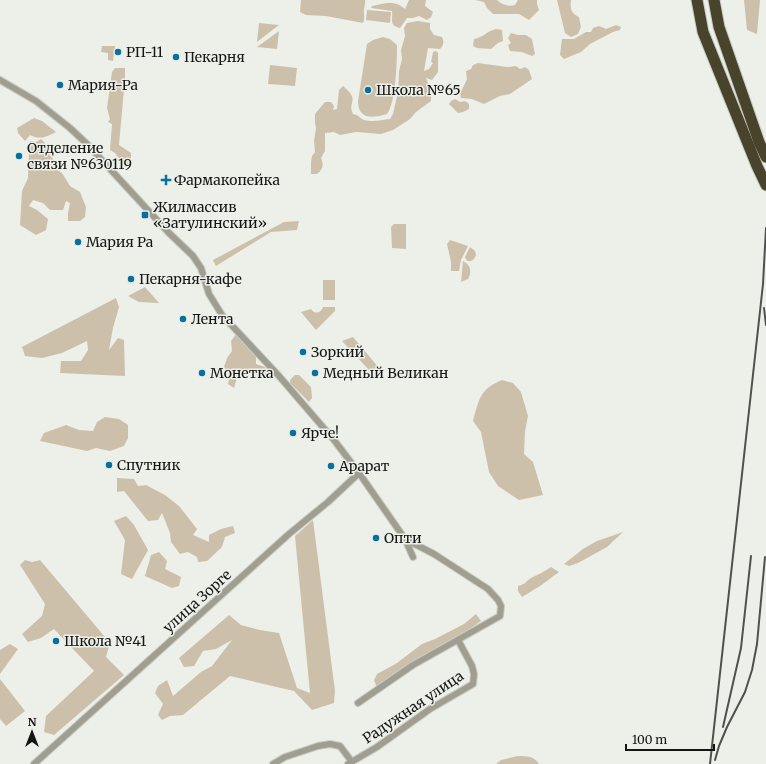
<svg xmlns="http://www.w3.org/2000/svg" width="766" height="764" font-family="Merriweather,serif">
	<style>
		.green { fill: #cdc0ab }
		.lines { fill: none; stroke-linecap: round; stroke-linejoin: round }
		.street-casing { stroke: #caccc7; stroke-width: 8 }
		.highway-casing { stroke: #caccc7; stroke-width: 13 }
		.street { stroke: #9f9e91; stroke-width: 6 }
		.highway { stroke: #48442b; stroke-width: 11 }
		.rail { stroke: #50514e; stroke-width: 2 }
		.poi-dot { fill: #07709d; stroke: #edefe9; stroke-width: 1.5 }
		.labels { text-anchor: middle; dominant-baseline: central; stroke-width: 3; stroke-linejoin: round; paint-order: stroke }
		.poi-label { font-size: 14px; fill: #151614; stroke: #edefe9; text-anchor: start }
		.street-label { font-size: 14px; fill: #151614; stroke: #edefe9 }
	</style>
	<rect width="100%" height="100%" fill="#edefe9"/>
	<!-- green -->
	<g class="green">
		<path d="M301,0H365C366,4 363,9 364,13C364,17 365,18 363,23L326,16L306,15L300,12Z"/>
		<path d="M409,0H426L425,6L433,12L431,17L427,20L419,16L413,18H407L400,28C389,25 393,21 392,11L371,8L372,6C385,3 395,0 405,9Z"/>
		<path d="M475,0H497C502,5 509,7 515,5L518,0H537V4L539,10L529,20L519,14H493L487,8L484,2Z"/>
		<path d="M557,0H571C570,9 571,13 579,17L581,27L578,34L571,37L565,33Z"/>
		<polygon points="744,0 760,0 757,34 747,30"/>
		<polygon points="367,10 391,12 390,23 366,20"/>
		<path d="M418,21L430,23V29L434,35L442,37C444,41 444,45 440,49L428,48L424,71L429,69L433,63L431,62L433,52L436,51L438,53V72L432,80L426,78L431,90V101L416,112L410,119L393,130L381,134L356,132L340,135L334,132L325,133V151L321,158C324,165 323,169 317,174H311V162L312,156L315,152L314,141L316,128L315,123V114L325,102H331L334,106L333,110L337,109L339,90L343,86C361,101 347,101 353,114C358,115 358,116 362,119C370,123 381,120 390,119L393,114L398,92L399,71L402,59L401,50L405,36L404,28L407,23Z"/>
		<polygon points="259,23 279,25 257,42"/>
		<polygon points="616,25 621,27 620,30 613,32 590,44 581,52 564,59 560,55 562,39 574,39 586,32 591,32 593,28 599,26 606,29"/>
		<path d="M496,29L502,30L503,41L498,43L491,49L477,48L473,46L474,39C482,38 487,31 496,29Z"/>
		<polygon points="279,31 277,49 257,47"/>
		<polygon points="511,33 518,35 526,35 532,39 535,54 532,56 522,52 510,51 508,45 511,43 508,38"/>
		<path d="M383,37L390,39L397,45C397,61 396,102 387,114C373,118 358,120 358,101L367,44L373,40Z"/>
		<polygon points="102,46 115,46 113,61 108,60 108,53 101,52"/>
		<polygon points="478,63 507,67 516,66 520,69 525,67 529,70 532,79 510,94 500,96 484,104 472,99 461,98 460,94 467,79 466,71 471,69 473,65"/>
		<polygon points="270,65 297,68 295,86 268,84"/>
		<polygon points="115,68 125,68 125,78 119,145 131,153 131,163 125,166 115,153 110,150 112,124 108,122 110,119 107,108 112,72"/>
		<polygon points="455,99 460,102 465,101 469,104 469,109 463,112 458,113 449,104 451,101"/>
		<path d="M34,118L42,121L56,132C46,137 40,140 30,135L25,141L18,133L17,128Z"/>
		<polygon points="41,139 45,143 47,152 53,159 58,170 62,173 70,186 80,192 86,207 85,217 80,221 68,221 68,213 70,203 66,201 63,210 50,210 43,203 33,200 29,206 37,210 48,219 46,230 36,235 20,225 22,191 28,178 29,153 30,141 36,142"/>
		<polygon points="299,221 297,230 271,232 216,266 213,260 284,222"/>
		<polygon points="394,224 406,224 406,249 392,248 391,227"/>
		<polygon points="450,240 468,246 461,260 459,271 451,271 451,262 447,244"/>
		<polygon points="470,247 475,251 476,255 474,259 471,261 467,261 465,257"/>
		<path d="M463,261C471,265 472,272 468,279L461,282Z"/>
		<rect x="323" y="280" width="12" height="20"/>
		<polygon points="145,287 159,303 139,302 128,296"/>
		<polygon points="116,298 119,307 113,328 109,350 118,338 124,340 125,376 60,373 61,361 81,361 88,350 87,341 62,353 42,358 25,356 22,347"/>
		<path d="M323,307H335V311L316,330L301,312L311,309C315,315 321,313 323,307Z"/>
		<polygon points="236,334 256,355 256,364 265,367 268,373 263,376 241,371 236,381 234,388 228,384 230,376 224,367 227,358 232,351 231,341"/>
		<polygon points="353,337 379,368 369,370 342,341"/>
		<polygon points="295,375 299,375 311,387 312,398 309,402 290,383 290,380"/>
		<path d="M502,380L513,383L521,392L528,416L525,431L524,454L533,462L543,495L519,500L498,486L489,472L481,432L473,421C479,399 480,389 502,380Z"/>
		<polygon points="105,417 119,419 128,425 128,438 124,446 110,451 96,448 87,451 40,441 44,433 66,425 79,430 93,431 97,422"/>
		<polygon points="117,478 134,479 138,486 146,485 165,495 179,506 197,529 193,535 209,542 209,535 221,529 233,526 235,533 225,537 222,547 207,561 198,562 197,557 188,552 180,554 171,542 170,533 162,513 158,520 148,521 124,491 117,492"/>
		<polygon points="126,516 134,525 148,550 132,579 121,574 125,540 114,521"/>
		<polygon points="313,520 335,691 334,703 312,710 294,691 230,676 183,715 170,716 162,720 158,715 163,704 155,693 158,686 167,680 173,696 201,672 212,666 232,640 216,649 203,651 194,666 184,667 179,658 229,615 241,625 260,630 279,633 297,688 310,693 295,536"/>
		<polygon points="623,532 607,547 578,563 569,566 564,564 583,549 597,541"/>
		<polygon points="159,552 167,561 165,569 181,577 179,586 172,588 145,576 151,555"/>
		<polygon points="25,560 32,562 40,560 110,643 106,657 124,675 54,735 44,732 46,716 94,671 54,629 41,638 28,642 22,634 42,616 45,604 20,565"/>
		<path d="M551,567L559,572L540,586L522,597L518,591V586C526,584 526,581 531,578C539,574 544,572 551,567Z"/>
		<polygon points="476,614 481,621 450,643 377,688 374,680 377,674 397,663 422,644 435,639 464,624"/>
		<polygon points="10,644 18,649 0,674 0,650"/>
		<polygon points="0,679 25,711 6,726 0,719"/>
		<path d="M518,756C527,756 534,756 539,764H496L501,760Z"/>
	</g>
	<g class="lines">
		<!-- street casing -->
		<g class="street-casing">
			<g id="street">
				<polyline points="0,80 36,101 70,128 88,145 169,233 193,256 201,268 209,294 222,315 279,376 334,440 359,473 405,539 413,557"/>
				<polyline points="358,703 413,665 500,616 501,606 498,600 488,589 434,554 405,539"/>
				<polyline points="34,764 289,534 328,502 359,473"/>
				<polyline points="273,764 285,757 318,746 330,744 340,746 352,762"/>
				<polyline points="348,764 377,747 430,709 473,684 474,674 472,666 458,640"/>
			</g>
		</g>
		<!-- highway casing -->
		<g class="highway-casing">
			<g id="highway">
				<polyline points="697,0 703,32 757,166 766,185"/>
				<polyline points="714,0 719,27 759,142 766,157"/>
			</g>
		</g>
		<!-- street -->
		<use href="#street" class="street"/>
		<!-- highway -->
		<use href="#highway" class="highway"/>
		<!-- rail -->
		<g class="rail">
			<polyline points="764,308 766,325"/>
			<polyline points="723,727 741,648 751,556"/>
			<polyline points="715,760 719,746 727,727 745,692 752,670 757,644 765,557"/>
			<polyline points="710,764 763,284 766,228"/>
		</g>
	</g>
	<!-- markers -->
	<g class="poi-dot">
		<circle cx="118" cy="52" r="4"/>
		<circle cx="176" cy="57" r="4"/>
		<circle cx="60" cy="85" r="4"/>
		<circle cx="368" cy="90" r="4"/>
		<circle cx="19" cy="156" r="4"/>
		<path d="M164 174h4v4h4v4h-4v4h-4v-4h-4v-4h4z"/>
		<rect x="141" y="211" width="8" height="8" rx="2"/>
		<circle cx="78" cy="242" r="4"/>
		<circle cx="131" cy="279" r="4"/>
		<circle cx="183" cy="319" r="4"/>
		<circle cx="303" cy="352" r="4"/>
		<circle cx="202" cy="373" r="4"/>
		<circle cx="315" cy="373" r="4"/>
		<circle cx="293" cy="433" r="4"/>
		<circle cx="109" cy="465" r="4"/>
		<circle cx="331" cy="466" r="4"/>
		<circle cx="376" cy="538" r="4"/>
		<circle cx="56" cy="641" r="4"/>
	</g>
	<g class="labels">
		<!-- poi labels -->
		<g class="poi-label">
			<text x="126" y="52">РП-11</text>
			<text x="184" y="57">Пекарня</text>
			<text x="68" y="85">Мария-Ра</text>
			<text x="376" y="90">Школа №65</text>
			<text x="27" y="148">Отделение<tspan x="27" dy="16">связи №630119</tspan></text>
			<text x="174" y="180">Фармакопейка</text>
			<text x="153" y="207">Жилмассив<tspan x="153" dy="16">«Затулинский»</tspan></text>
			<text x="86" y="242">Мария Ра</text>
			<text x="139" y="279">Пекарня-кафе</text>
			<text x="191" y="319">Лента</text>
			<text x="311" y="352">Зоркий</text>
			<text x="210" y="373">Монетка</text>
			<text x="323" y="373">Медный Великан</text>
			<text x="301" y="433">Ярче!</text>
			<text x="117" y="465">Спутник</text>
			<text x="339" y="466">Арарат</text>
			<text x="384" y="538">Опти</text>
			<text x="64" y="641">Школа №41</text>
		</g>
		<!-- street labels -->
		<g class="street-label">
			<text transform="translate(197 601) rotate(-42)">улица Зорге</text>
			<text transform="translate(413 707) rotate(-34)">Радужная улица</text>
		</g>
	</g>
	<!-- north arrow -->
	<g transform="translate(32 732)" stroke="#edefe9" stroke-width="3" paint-order="stroke">
	<path d="M0-3L7 15L0 10L-7 15Z" fill="#151614"/>
	<text y="-6" font-size="11" font-weight="bold" text-anchor="middle" fill="#151614">N</text>
	</g>
	<!-- scale -->
	<path d="M626 744v6h88v-6" fill="none" stroke="#151614" stroke-width="2"/>
	<text x="632" y="744" font-size="12" fill="#151614" stroke="#edefe9" stroke-width="3" paint-order="stroke">100 m</text>
</svg>
